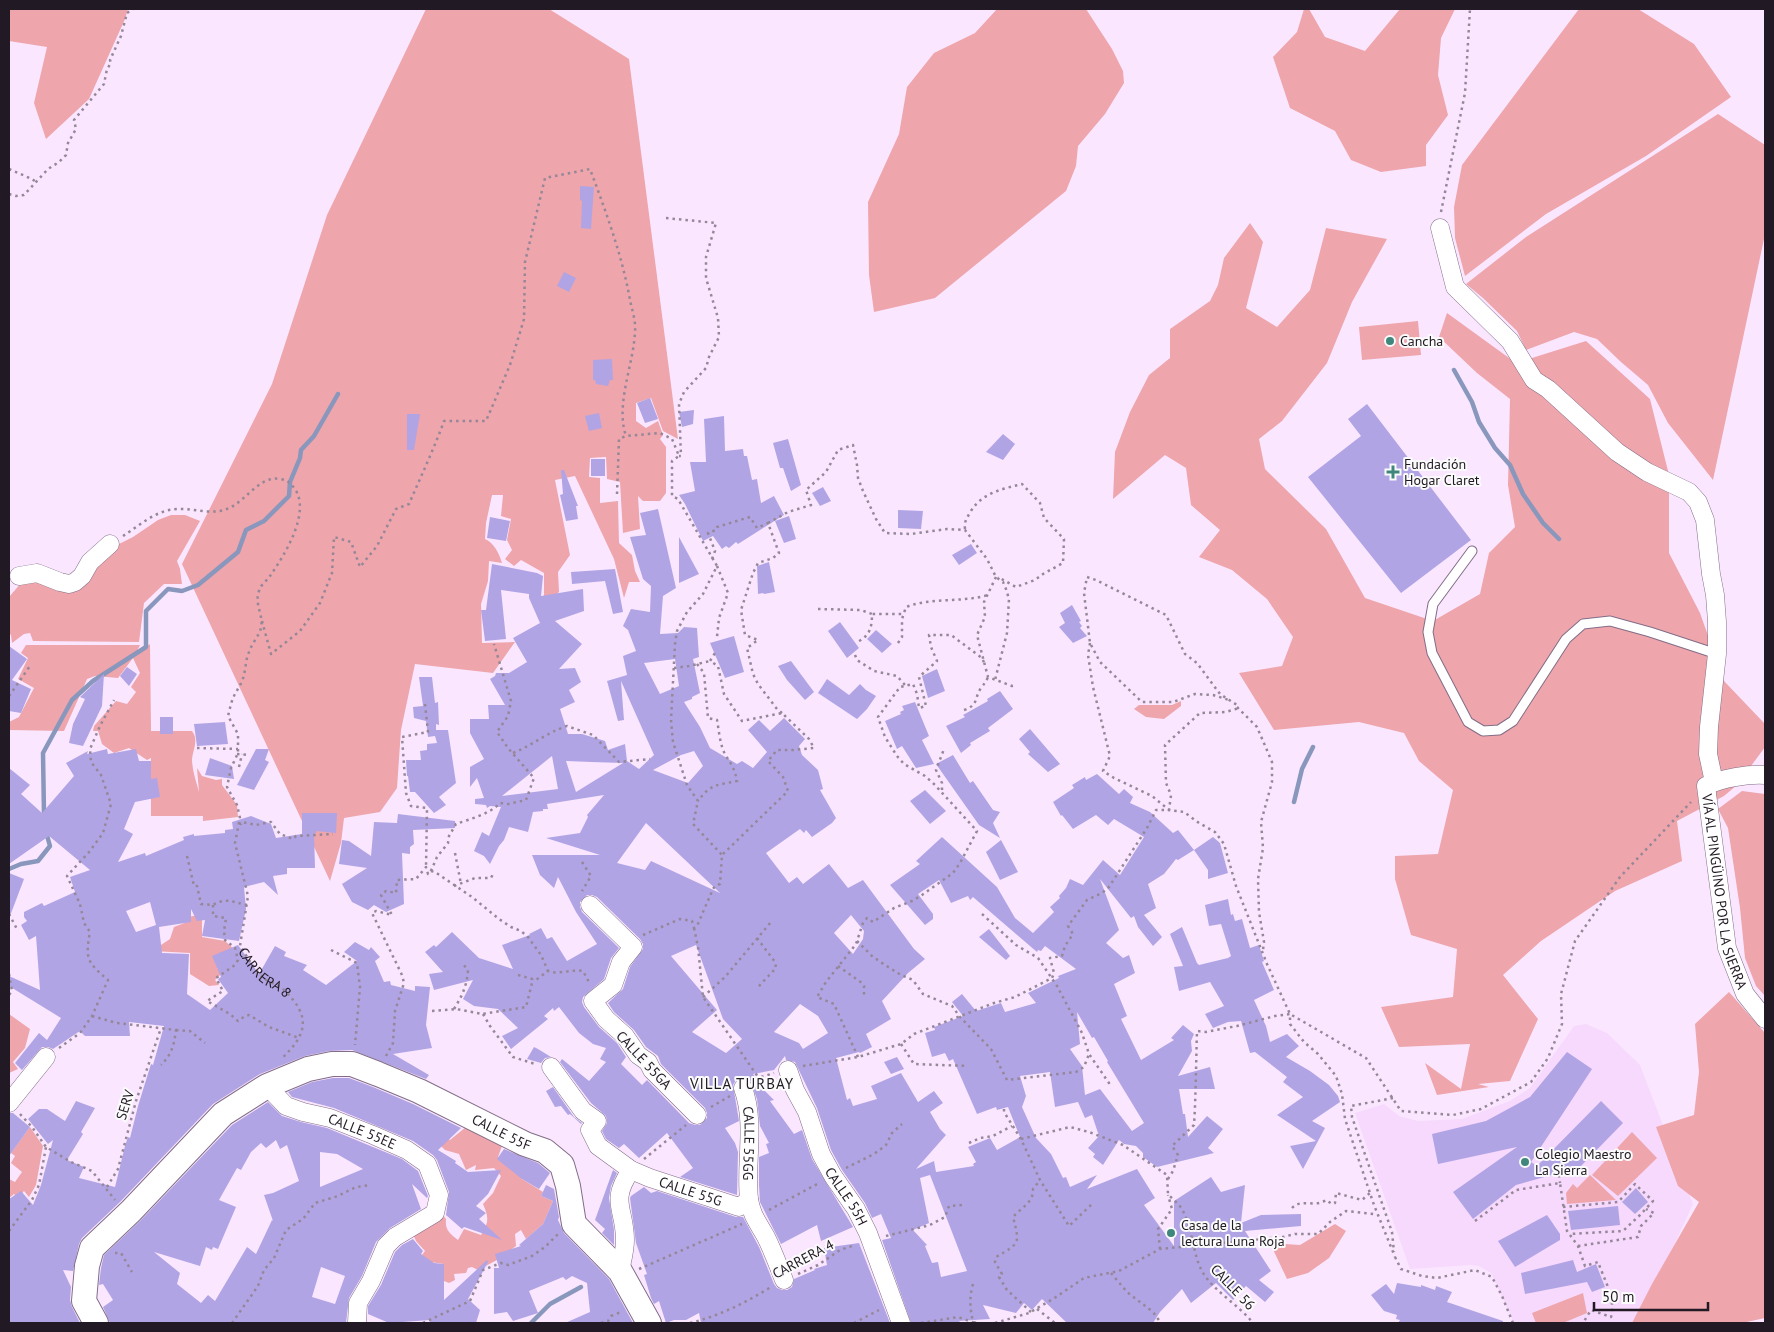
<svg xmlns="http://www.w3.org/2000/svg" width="1774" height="1332" font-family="'PT Sans',sans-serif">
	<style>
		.built { fill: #f6d9fd }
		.green { fill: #eea5ab }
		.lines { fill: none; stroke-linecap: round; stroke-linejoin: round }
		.stream { stroke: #8997bd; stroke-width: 4.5 }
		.building { fill: #b1a4e5; fill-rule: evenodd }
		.lane-casing { stroke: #826d87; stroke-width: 11 }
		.street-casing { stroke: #826d87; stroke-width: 19 }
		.secondary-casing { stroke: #826d87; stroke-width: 26 }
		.path { stroke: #958798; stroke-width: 2.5; stroke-dasharray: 2.5 4; stroke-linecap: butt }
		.lane { stroke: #fff; stroke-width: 9 }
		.street { stroke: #fff; stroke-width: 18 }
		.secondary { stroke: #fff; stroke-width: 24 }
		.poi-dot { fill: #3f867d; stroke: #fbfbfb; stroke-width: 2 }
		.labels { text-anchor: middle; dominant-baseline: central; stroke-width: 4; stroke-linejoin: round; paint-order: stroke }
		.poi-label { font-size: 14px; fill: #211923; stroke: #fbfbfb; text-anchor: start }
		.street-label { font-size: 14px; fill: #211923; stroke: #fbfbfb }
		.neighbourhood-label { font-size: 15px; letter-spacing: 1px; fill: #211923; stroke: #fbfbfb }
	</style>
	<rect width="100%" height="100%" fill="#fae7ff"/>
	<!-- built -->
	<polygon class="built" points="1586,1024 1607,1033 1640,1065 1693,1204 1638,1323 1514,1323 1491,1273 1479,1266 1471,1265 1410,1269 1355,1113 1384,1104 1399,1116 1418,1121 1462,1119 1510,1101 1530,1088 1574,1026"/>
	<!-- green -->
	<g class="green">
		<polygon points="9,9 128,9 125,19 89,99 46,139 34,103 47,47 9,41"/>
		<path d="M426,9H549L629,59L678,439L663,431L651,398L636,403V421L646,428L658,421L663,435L660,439L666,447V493L660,501H643L638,496L640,529L623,533L620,482L607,479L606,457L590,458L589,477L600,478V503L618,501L619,543L632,555L635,571L640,582H629L624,598L614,559L575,476L555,480L570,555L558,572L559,592L553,598L544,597V573L521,560L514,566L505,559L512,550L507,540L511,519L501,516L503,495H492L486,523L485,539C494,543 499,553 502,563L489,561L488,581L481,604L482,643L515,642L493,673L415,664L401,730L397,788L380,812L344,818L341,843L330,881L182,564L272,384L327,215Z"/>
		<polygon points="997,9 1086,9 1112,49 1123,71 1124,83 1105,114 1078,146 1076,166 1066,191 935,298 874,312 869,275 868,202 899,134 907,87 934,53 975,33"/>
		<polygon points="1304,9 1309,9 1325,37 1365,51 1400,9 1455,9 1441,38 1438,75 1448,115 1426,145 1426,166 1381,172 1351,160 1335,131 1290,108 1273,57 1297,32"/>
		<polygon points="1579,9 1638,9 1694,44 1731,97 1646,156 1546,214 1465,276 1455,238 1454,207 1462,165"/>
		<polygon points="1718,114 1765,145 1765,234 1713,480 1668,423 1648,385 1621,362 1597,339 1574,332 1526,350 1517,331 1483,298 1466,284 1526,237"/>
		<polygon points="1250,223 1263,242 1246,308 1277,327 1310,290 1326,228 1387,239 1352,302 1327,363 1282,421 1259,439 1265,469 1326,529 1365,598 1433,621 1480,594 1489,553 1515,527 1508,485 1510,399 1477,373 1439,337 1447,313 1516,363 1586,341 1650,399 1669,475 1669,553 1700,613 1724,681 1765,724 1765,747 1737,785 1724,796 1677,821 1682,861 1615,891 1541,941 1503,975 1538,1019 1510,1081 1478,1084 1489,1087 1437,1095 1425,1063 1461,1089 1470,1044 1399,1047 1381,1007 1453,997 1457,949 1411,935 1395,879 1395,856 1438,854 1453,790 1419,761 1404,733 1359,722 1274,730 1239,673 1282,666 1293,637 1267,599 1232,570 1199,557 1220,530 1191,505 1186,468 1165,455 1113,499 1115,452 1130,412 1149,375 1170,358 1170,329 1210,301 1218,285 1224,258"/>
		<polygon points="1418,321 1421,355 1362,360 1359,327"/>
		<polygon points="171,515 185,515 200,521 177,561 180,569 182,584 164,584 144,603 139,642 33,641 30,633 24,634 12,643 11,635 9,633 9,597 22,582 31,580 67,590 78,590 90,579 96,566 113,547 133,537 158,520"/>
		<path d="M150,644L151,731H192C199,740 193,749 192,759C192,770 196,781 199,792L197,768L202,776L216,780L222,779V785L237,805L238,817L203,821V816H151V758L147,760L129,748L114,753L102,744L98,731H93L94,726L116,701L127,704L136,692L131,687L140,673L133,658L118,678L95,676L87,679L64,731L9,730V722L19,717L34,688L18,679L28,658L21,653L26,645H140L136,653Z"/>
		<polygon points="1181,701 1181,706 1164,719 1146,717 1134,709 1139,705 1172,705"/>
		<polygon points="1742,791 1765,794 1765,996 1756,986 1745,958 1740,908 1728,828 1718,809"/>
		<polygon points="198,915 202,915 202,937 225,941 235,950 231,963 217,968 222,973 215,980 219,985 209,986 190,974 190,953 152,951 170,939 174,927 187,922 184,918"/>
		<polygon points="1729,992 1765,1033 1765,1318 1742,1323 1632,1323 1652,1284 1699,1202 1678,1186 1656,1127 1694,1115 1699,1072 1695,1024"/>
		<polygon points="9,1014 30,1029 25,1048 13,1062 18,1069 9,1073"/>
		<path d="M434,1126L450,1140L466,1127L503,1143L498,1157L517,1170L522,1179L543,1192L541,1196L553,1201L543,1224L526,1239L521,1230L515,1234L516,1246L497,1260L478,1270L472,1267L468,1268L466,1273L454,1274L455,1280L449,1283L444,1281V1264L430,1262L422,1255L425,1251L416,1241L412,1232L441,1213L446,1219C445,1230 449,1233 458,1240L464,1229L481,1235C489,1222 489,1218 483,1204L493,1193L501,1176L494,1168L475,1170L476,1165L466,1170L459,1154L445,1150L436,1141Z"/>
		<polygon points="30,1127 43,1146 36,1185 29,1197 24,1191 18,1198 14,1194 9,1198 9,1179 15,1182 22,1172 11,1163 15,1156 11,1153"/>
		<polygon points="1632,1132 1657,1158 1618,1196 1592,1175"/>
		<polygon points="1590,1175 1616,1200 1567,1204 1566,1193 1573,1184 1577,1188"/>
		<polygon points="1335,1224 1346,1231 1329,1258 1308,1273 1287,1279 1270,1243 1300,1245"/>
		<polygon points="1583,1293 1587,1313 1563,1323 1536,1323 1532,1313"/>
	</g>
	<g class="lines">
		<!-- stream -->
		<g class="stream">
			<polyline points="1454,370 1472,402 1479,422 1495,448 1510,465 1523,494 1543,523 1559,539"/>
			<polyline points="1294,802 1302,769 1313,747"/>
			<polyline points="44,814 43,753 72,700 93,681 146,647 146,611 168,589 182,591 198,585 238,552 246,530 264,521 289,496 290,482 300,458 301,450 314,436 338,394"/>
			<polyline points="9,869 21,864 38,861 50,846 46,832"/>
			<polyline points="531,1323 550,1304 581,1287"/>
		</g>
	</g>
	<!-- building -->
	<g class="building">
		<polygon points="580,186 594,187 591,229 581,228 582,201 580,200"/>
		<polygon points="564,272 576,278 569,292 557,286"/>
		<polygon points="612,359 613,380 610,380 608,386 596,384 595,380 593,380 593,360"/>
		<polygon points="650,398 658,419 645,423 637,403"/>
		<polygon points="1367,404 1471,540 1401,593 1308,477 1361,436 1348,419"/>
		<polygon points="694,410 693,424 682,427 679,412"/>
		<polygon points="599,413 602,428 589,431 585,416"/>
		<polygon points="407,414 420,414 414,450 407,450"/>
		<polygon points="724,416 725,451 743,449 744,456 747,456 752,480 757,479 761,503 774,496 784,515 738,544 736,542 729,548 726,546 722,549 713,536 703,541 685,504 679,495 695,491 690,462 706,462 704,419"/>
		<polygon points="1003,434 1015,444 1003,460 986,452"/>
		<polygon points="788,439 801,485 791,491 783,468 780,468 773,443"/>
		<rect x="591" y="459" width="14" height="17"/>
		<polygon points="561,470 564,470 578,506 576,506 578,519 566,521 560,495 563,494"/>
		<polygon points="823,487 831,501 820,506 812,493"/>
		<path d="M658,509L676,588L663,596L660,634L678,633L684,627L697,628L699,657L693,659L700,693L692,697V699L684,702L700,727L710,748L737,764L742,761L753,768L767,752L748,730L759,720L770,731L784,718L805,739L799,746L802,755L818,770L823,789L820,790L836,818L832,823L812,837L806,830L804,833L800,829L766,853L789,883L797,877L803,884L829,864L848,888L863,880L914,949L925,959L908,973L882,1001L891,1019L866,1034L872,1047L860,1053L859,1052L836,1058L847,1100L850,1098L853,1106L877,1099L871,1086L901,1073L918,1102L934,1091L943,1103L930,1112L940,1129L946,1135L916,1169L934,1161L936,1172L974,1166L973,1164L976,1162L968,1147L990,1138L997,1150L1020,1137L1008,1107L997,1110L996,1107L977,1114L953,1059L949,1061L945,1053L932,1057L925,1033L935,1030L934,1027L963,1016L952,1002L962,994L976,1011L1001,1003L1005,1012L1036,1003L1028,993L1059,978L1058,976L1076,969L1045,946L1041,951L1038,950L1037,952L973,897L970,900L968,896L951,903L939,880L918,894L933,914V919L925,925L890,885L920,864L916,861L942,837L997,887L1015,918L1033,933L1054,912L1050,907L1060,898L1059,896L1066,888L1070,879L1083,885L1103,860L1120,875L1144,837L1114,819L1108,825L1096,815L1073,829L1062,815L1061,816L1053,802L1074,788L1072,785L1085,777L1086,780L1097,774L1119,794L1124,789L1133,797L1130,803L1150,812L1173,833L1178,830L1194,850L1178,860L1176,859L1164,874L1148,884L1156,908L1144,915L1162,937L1153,946L1138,927L1134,916L1131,918L1100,879L1119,930L1106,943L1123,958L1129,955L1135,973L1114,984L1127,1016L1121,1019L1141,1060L1174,1040L1171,1038L1183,1025L1194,1034L1191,1041L1192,1051L1178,1076L1210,1067L1215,1089H1179L1183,1114H1185L1188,1137L1207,1116L1223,1129L1208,1148L1214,1153L1157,1167L1143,1157V1153L1136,1146L1124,1144L1119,1140L1103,1165L1093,1157L1095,1154L1088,1148L1099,1136L1092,1115L1085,1118L1078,1102L1055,1107L1050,1072L1020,1076L1026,1096L1022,1107L1036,1138L1051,1154L1063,1178L1066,1177L1070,1187L1097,1175L1087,1189L1137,1169L1155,1198L1144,1205L1174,1246V1201L1211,1177L1221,1192L1245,1185L1241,1223L1261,1215L1301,1214V1226L1245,1231L1271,1271L1259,1280L1274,1292L1265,1302L1246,1286L1233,1300L1216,1283L1191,1303L1182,1289L1160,1312L1153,1323H1067L1042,1299L1032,1310L1024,1303L1016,1313L983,1305L990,1319L959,1321L961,1323H911L882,1240L891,1238L881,1214L872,1218L865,1203L842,1170L831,1150L817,1108L795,1062L786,1060L785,1056L774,1070L753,1074L764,1088L763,1089L774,1100L770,1101L794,1134L802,1130L812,1159L853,1227L821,1241L817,1225L781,1244L760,1202L759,1185V1157L769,1153L766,1144L769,1143L760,1126L757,1099L750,1080L741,1078L736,1080L733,1085L739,1121L725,1128L735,1143L738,1152L737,1195L680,1177L693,1168L667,1133L639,1158L624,1144L619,1148L606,1139L602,1131L607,1123L606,1116L591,1103L560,1062L562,1059L589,1081L606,1062L600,1059L606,1048L593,1044L579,1033L559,1007L554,1011L553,1008L544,1016L548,1019L511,1049L502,1036L518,1028L498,1009L474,1006L463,999L473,980L434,990L429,974L443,972L425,952L434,945L436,947L452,932L479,958L513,969L502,945L530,935L529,934L541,928L547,939L552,937L567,961L597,944L576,912L558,877L554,888L540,875L532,855H600L546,838L580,833L588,817L587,815L604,795L547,804L548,809H543V811L533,812L528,832L509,827L504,840L499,846L490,864L484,856L474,851L482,832L489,836L501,807L490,806L487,808L486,805L475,804V799L484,798L477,778L470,787V767L484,759L470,733V719H489L488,705H505L490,679L495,676L496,673H509L527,662L513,638L540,623L529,598V594L501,590L506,639L485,641L481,610H486L492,564L537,573L543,576L541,596L583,589L584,611L555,621L582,644L559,669L575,668L581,682L569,690L575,702L560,709L568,734H582L605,741L608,750L625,744L627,761L639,769L654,755L621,681L624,720L618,721L607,681L627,675L623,656L636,651L628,630L623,626L631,609L650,612L651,586L643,579L630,537L646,535L640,513ZM675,659L679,686L660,694L644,663ZM694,751L703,766L688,783L653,770L681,755ZM552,756L558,789L502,796ZM566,761L591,762L623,763L576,792ZM646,823L720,893L651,861L645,870L617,863ZM587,895H592L597,897L640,939L643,944V949L630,967L623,989L608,1003L614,1012L634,1030L646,1047L658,1056L661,1064L705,1108L707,1113V1118L700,1125H695L689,1123L647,1080L642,1085L621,1064L626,1057L617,1043L599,1027L584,1007L582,1002L583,997L604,979L611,958L619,948L582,912L580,907V902ZM851,915L864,931L863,939L853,954L834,933ZM696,945L723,1019L742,1039L726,1053L692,1032L717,1010L671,956ZM800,1004L818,1016L828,1033L803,1049L799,1043L774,1032ZM1077,1012L1092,1038L1094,1037L1108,1061L1107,1062L1144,1123L1132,1131L1100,1089L1085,1095L1082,1066L1070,1049L1080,1044ZM930,1175L967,1271L941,1277L938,1262L932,1263L925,1246L927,1245L913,1230L929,1223L920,1178Z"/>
		<polygon points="898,510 923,511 921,529 898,528"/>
		<polygon points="789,516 796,539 784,543 775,521"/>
		<polygon points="490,517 510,521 506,541 487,538"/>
		<polygon points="679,537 699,574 679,583"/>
		<polygon points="971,544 977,553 959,565 952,555"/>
		<polygon points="769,562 775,592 764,594 763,593 758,594 757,566"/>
		<polygon points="615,569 623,612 613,614 605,581 572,584 571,572"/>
		<polygon points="1072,605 1081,621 1079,622 1082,626 1080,628 1087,636 1073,643 1059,627 1065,623 1060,613"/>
		<polygon points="840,622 859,648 847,658 828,631"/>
		<polygon points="876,630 892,644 882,653 867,639"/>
		<polygon points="734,636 744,672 725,678 710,643"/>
		<polygon points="9,646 27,659 12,680 31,689 21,713 9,711"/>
		<polygon points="791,661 814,692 805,700 787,680 778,666"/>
		<polygon points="127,667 137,674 129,686 120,676"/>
		<polygon points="937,669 945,691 928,698 922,676"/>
		<polygon points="104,674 102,706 83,746 69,743 73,724 85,699 80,697"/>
		<polygon points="419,677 432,677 435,703 438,702 439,725 436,724 436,730 448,730 456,783 439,797 446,805 434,813 415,792 410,792 408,776 407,776 406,760 421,760 420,751 427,750 427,744 437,743 435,736 428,737 426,721 414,718 413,707 423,706"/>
		<polygon points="827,679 849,695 860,684 866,690 876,696 867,709 857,719 818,693"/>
		<polygon points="1000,691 1013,709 988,728 990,731 970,743 971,745 961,753 946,726 965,717 963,715 988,701 987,699"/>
		<polygon points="915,702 929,736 922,740 934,764 916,768 902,746 897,749 885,721 901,714 900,712 904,710 902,706"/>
		<rect x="160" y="717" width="13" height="17"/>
		<polygon points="225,722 228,744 197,746 194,724"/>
		<polygon points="1030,729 1060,764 1048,772 1028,754 1030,752 1019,739"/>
		<path d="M107,749L108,754L136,749L139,761H151V779L157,778L160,797L135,802L124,829L133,834L118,862L145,853L146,856L184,840L183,837L194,834V836L225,833V830L233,829L232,822L251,816L271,824L276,838L302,834V813H337L336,833L316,831V833H314L315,868H287V874L273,876L278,895L264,882L244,887L246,909L239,941L202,936L205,920L197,921L191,909V922L159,927L162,953L189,954L187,994L210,1010L228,993L218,979L221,977L212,956L238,945L259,974L275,946L286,952L284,956L307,965L303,970L326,985L357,961L344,952L355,942L369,950L371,947L380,957L375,961L384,982L390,981L391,985L415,991V986L430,987L426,1025L432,1048L393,1054L429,1075L426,1079L352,1050L329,1051L305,1056L260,1074L213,1104L121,1201L82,1238L79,1244L73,1271L63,1270L71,1287L70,1300L72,1307L80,1323H9V1199L21,1191L33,1205L41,1185L53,1140L48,1144L28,1119L39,1109H47L65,1121L76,1101L95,1108L81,1132L83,1134L67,1160L84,1167L79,1178L115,1187L125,1146L128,1137L130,1138L138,1106L151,1064L153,1065L164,1026L129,1022L130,1036H85L80,1031L53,1049L48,1047H42L22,1070L15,1063L39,1033L47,1040L61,1018L9,986V976L40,990L36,936L29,940L21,925L27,921L24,917V912L42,903L44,906L75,892L70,877L90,870L49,836L9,864V768L30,785L21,794L42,813L74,776L66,763L88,751L87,754ZM150,902L156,925L136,932L126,911Z"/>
		<polygon points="256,749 269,749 265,760 269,762 254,790 237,785"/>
		<polygon points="953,755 970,783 973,781 993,810 1000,812 993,823 1000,838 979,825 936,764"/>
		<polygon points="210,758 232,766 234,779 205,775"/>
		<polygon points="925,790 946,811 930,824 910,801"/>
		<polygon points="398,814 455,821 455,828 413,830 414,844 410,847 410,854 402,853 404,904 386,912 374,905 368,910 352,902 342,884 367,868 339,864 342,840 349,841 371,856 374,822 397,823"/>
		<polygon points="1213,837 1220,843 1228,873 1208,879 1208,870 1194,850"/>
		<polygon points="1001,840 1018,872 1000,880 986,852"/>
		<polygon points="9,873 24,879 10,916 9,916"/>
		<polygon points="1228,899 1231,915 1233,914 1235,921 1242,919 1250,948 1259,945 1264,961 1262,962 1274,990 1254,1000 1266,1026 1270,1042 1287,1034 1299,1046 1286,1057 1310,1071 1329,1085 1338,1096 1340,1102 1312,1121 1325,1128 1303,1169 1290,1146 1316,1141 1277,1115 1303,1097 1283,1082 1287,1077 1255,1052 1250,1053 1241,1021 1228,1022 1213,1028 1205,1014 1224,1006 1210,982 1179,991 1174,967 1183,966 1170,934 1182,927 1197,963 1199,965 1228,958 1231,956 1221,924 1209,926 1205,905"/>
		<polygon points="989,929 1010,956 1006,960 979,937"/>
		<polygon points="534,1047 538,1049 551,1057 545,1058 541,1063 527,1059"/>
		<polygon points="1567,1052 1592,1069 1531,1162 1537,1166 1601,1101 1623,1123 1580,1167 1516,1185 1473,1219 1453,1192 1517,1147 1438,1164 1432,1134 1486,1121 1530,1097"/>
		<polygon points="897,1057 904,1069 891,1074 884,1062"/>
		<polygon points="333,1078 349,1078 373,1087 413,1104 461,1128 438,1150 456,1161 455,1163 468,1172 501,1170 488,1194 476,1206 486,1213 479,1219 502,1240 464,1227 462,1229 446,1215 449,1192 437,1160 433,1155 413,1141 334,1108 292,1097 288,1092 312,1082"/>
		<polygon points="553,1087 574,1117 582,1123 581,1124 570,1114 568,1115 561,1106 555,1107 546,1091"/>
		<path d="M268,1102L282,1116L301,1122L327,1128L402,1159L418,1171L428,1196L427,1198L412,1184L421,1209L390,1228L376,1242L362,1276L349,1298L346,1323H110L103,1307L113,1300L103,1284L99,1285L101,1268L104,1255L141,1220L232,1125ZM276,1140L280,1149L287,1145L299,1181L273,1193L264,1195L273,1221L272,1220L256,1254L247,1247L215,1301L208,1295L201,1303L177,1284L180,1273L154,1252L200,1266L206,1247L212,1250L213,1247L218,1249L236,1207L219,1200L237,1168L241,1170L251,1152L261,1143L266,1148ZM320,1152L337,1154L363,1169L320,1187ZM321,1267L345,1276L335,1304L312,1297Z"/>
		<polygon points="9,1113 13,1113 30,1127 9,1156"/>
		<polygon points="504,1149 538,1163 550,1173 539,1189 522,1179 497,1159"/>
		<polygon points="613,1170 617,1173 611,1186 609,1198 614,1230 614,1245 602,1233 605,1229 595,1220"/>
		<polygon points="546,1185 554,1189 559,1217 558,1220 564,1233 609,1279 633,1323 565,1323 590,1312 587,1283 572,1276 566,1280 563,1277 529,1291 538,1313 513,1321 507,1312 494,1314 494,1268 499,1268 495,1254 521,1246 519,1245 543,1224 553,1201 541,1196"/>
		<polygon points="644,1187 651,1193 657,1191 736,1217 743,1217 759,1247 774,1284 777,1288 782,1290 787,1290 792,1287 794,1279 815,1270 814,1269 827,1265 824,1248 859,1243 890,1323 701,1323 699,1313 686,1320 674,1320 666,1323 659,1301 654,1304 651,1298 644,1275 647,1274 636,1243 630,1198 631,1196"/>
		<polygon points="1636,1188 1648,1202 1635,1214 1622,1202"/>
		<polygon points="1618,1206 1620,1225 1571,1230 1568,1211"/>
		<polygon points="1547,1215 1560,1234 1560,1240 1515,1267 1498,1241"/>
		<polygon points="413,1239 423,1251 421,1254 434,1263 444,1264 444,1300 487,1260 488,1262 468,1299 480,1310 476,1323 430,1323 430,1320 389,1323 368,1314 368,1306 381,1285 395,1252 402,1245"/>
		<polygon points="1573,1260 1577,1272 1596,1264 1605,1287 1592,1292 1587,1282 1525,1294 1521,1273"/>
		<polygon points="1397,1283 1421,1287 1421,1285 1435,1290 1436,1286 1452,1292 1447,1302 1503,1321 1503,1323 1398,1323 1400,1320 1396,1319 1397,1315 1384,1311 1371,1295 1386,1284 1394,1294"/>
	</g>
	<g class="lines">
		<!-- lane casing -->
		<g class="lane-casing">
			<polyline id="lane" points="1472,551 1433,604 1428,632 1432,653 1468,722 1483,731 1499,730 1513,721 1566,639 1583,624 1610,621 1650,632 1717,654"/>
		</g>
		<!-- street casing -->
		<g class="street-casing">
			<g id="street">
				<polyline points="1440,228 1455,287 1510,341 1534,380 1548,389 1617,452 1647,472 1689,492 1698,502 1705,520 1711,574 1715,595 1717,622 1717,654 1709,727 1708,754 1714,782"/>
				<polyline points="19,576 37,573 60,582 69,584 75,582 82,576 90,562 110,544"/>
				<path id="s2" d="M1765,775C1749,774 1721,778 1706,786L1727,948L1745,994L1765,1019"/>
				<polyline points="590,905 633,947 621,962 613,985 593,1001 606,1019 625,1036 638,1055 648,1062 652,1070 697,1115"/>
				<path id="s3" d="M551,1067L583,1111L597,1121L590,1130L598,1146L631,1170L650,1178L739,1207L749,1200"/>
				<path id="s4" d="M788,1070L795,1090L807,1112L821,1154L833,1176L856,1209L868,1233L901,1323"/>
				<path id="s5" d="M267,1086L286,1106L303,1112L330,1118L373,1135L407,1150L427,1164L439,1195L435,1213L395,1237L386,1246L371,1281L358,1303L357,1323"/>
				<path id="s6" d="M743,1088C756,1124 745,1162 749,1199C751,1215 759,1224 766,1237C773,1251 778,1265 784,1280"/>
				<polyline points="9,1103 46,1057"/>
				<path d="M620,1271C622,1261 625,1251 625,1240C625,1208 609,1202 631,1170"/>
			</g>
		</g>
		<!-- secondary casing -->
		<g class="secondary-casing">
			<g id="secondary">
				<path id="s7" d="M96,1323L84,1301L87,1266L92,1248L131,1211L223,1114L267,1086L308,1069L332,1064H352L378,1074L419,1091L525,1144L545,1151L562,1165L568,1186L574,1224L620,1271L649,1323"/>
			</g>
		</g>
		<!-- path -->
		<g class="path">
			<polyline points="9,169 32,179 36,182"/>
			<polyline points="9,194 16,196 24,195 48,169 59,162 66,155 68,143 76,129 74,120 104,84 107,69 111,63 110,60 121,36 127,13 133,9"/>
			<polyline points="1441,212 1465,93 1470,9"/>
			<polyline points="666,218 716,223 706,257 706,278 718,318 719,337 709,357 706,368 684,392 679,404 681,456 679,456"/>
			<polyline points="617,494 619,439 626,436 660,433 672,439 679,456 672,461 672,496 678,499 717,566 703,594 687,612 677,631 675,644 671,720 673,742 687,785 698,801 693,824 722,855"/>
			<path d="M965,529C964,521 967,518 971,511C982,493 1002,489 1022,484L1040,503L1044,518L1064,539L1063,563L1043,574L1035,580L1016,587L998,577"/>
			<path id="s1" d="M123,536C140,525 156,510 177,509C195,508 212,516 229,508C246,501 260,475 280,479C288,480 291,484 295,489C311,513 284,556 270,576C266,582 261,584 259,591C254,605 264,615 261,628C259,636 252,643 249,652C245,661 246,672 242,681C240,686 237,690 235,694C231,701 230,709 228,716L238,734V753L231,768L227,787L237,805L240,818L235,843L248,896L240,946C247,956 254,970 264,978C269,983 278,984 284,990C311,1016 308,1034 281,1059"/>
			<polyline points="712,559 715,551 708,533 716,530 717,527 750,517 757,528 768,523"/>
			<polyline points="717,566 728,593 719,618 717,637"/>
			<polyline points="996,577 984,602 985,617 977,635 988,677 1012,686 1016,685"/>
			<polyline points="818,609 861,610 872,614"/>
			<path d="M262,621L271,654L300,631L320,603L332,573L334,537L351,542L360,567L377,546L396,509L409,504C421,476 434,449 444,421H486L510,365L524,319L525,262L545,178L590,169C606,212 622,255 630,300C632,310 636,321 635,331C634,364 615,404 626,436"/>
			<path d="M859,641C870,635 872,627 872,614H904"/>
			<path d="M898,643L902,637V619L906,607C932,597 961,603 988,595"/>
			<polyline points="1090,643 1088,655 1093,687 1110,756 1103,771 1114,778 1152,796 1169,810 1184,812 1199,823 1215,832 1224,844 1236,886 1267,964 1290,1014 1366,1058 1401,1111 1453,1115 1481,1109 1531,1082 1548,1058 1562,1024 1561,994 1575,941 1620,877 1691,802"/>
			<polyline points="855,655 857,660 874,671 897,676 905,685"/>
			<path d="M697,664L704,673L708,718L717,720C719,731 720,746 726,756C732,765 735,770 737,781C718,785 710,784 698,801"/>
			<polyline points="674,668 689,666 710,661"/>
			<polyline points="9,696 30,666"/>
			<polyline points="425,704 428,732 402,737 406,793 411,806 427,808 426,867"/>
			<polyline points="1237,707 1257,727 1272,762 1272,782 1261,822 1263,848 1258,879 1259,912 1264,942 1263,950"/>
			<path d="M964,710C979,705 974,698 981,688C984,684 986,682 988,677"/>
			<polyline points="782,713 777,709 758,684 753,674 747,648 758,640 745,635 741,610 753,573 758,563 773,558 779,553 768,523 788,512 811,505 806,490 826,472 838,450 853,445 857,465 858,478 863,491 876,519 885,533 911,534 947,529 965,530 987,559 996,577 1003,582 1006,589 1009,599 1007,633 995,680"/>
			<polyline points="197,748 238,749"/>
			<path d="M513,753C533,745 546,733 567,726L593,735L619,762L650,759"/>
			<polyline points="237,754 250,755"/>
			<polyline points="239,767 242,754"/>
			<polyline points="942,790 942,783 936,770 944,749"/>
			<polyline points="239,823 241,824 242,822 256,825 271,822 280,834 293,839 296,836 333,834"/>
			<polyline points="455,853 461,884"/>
			<path d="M187,856L194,886H197L201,904L213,905C226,897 232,902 247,905"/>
			<polyline points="582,862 591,876 582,891"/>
			<polyline points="431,871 435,872 472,897 499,919 511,927 521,931 528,937 541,955 548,971"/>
			<polyline points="454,886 475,878 491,878 493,874"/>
			<polyline points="213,905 213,916 226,918 224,931 225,940 235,948 238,960 235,965 216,978 223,991 207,1001 230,1014 238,1021 245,1016 249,1015 269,1027 299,1038"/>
			<polyline points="9,914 18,931"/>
			<polyline points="982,914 1016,945 1038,958 1057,986 1082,1033 1089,1054 1111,1086"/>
			<polyline points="694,928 698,947 703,997 758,1077"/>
			<polyline points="643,935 680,919 692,921 694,928 697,926 713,889 715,886 720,884 722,855 788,791 783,777 768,761 777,750 793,750 814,748 809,739 782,713 742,721 724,694 718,666 710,661 715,653"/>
			<polyline points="757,938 775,962 776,968 758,987"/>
			<polyline points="857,941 872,956 885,965 901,975 913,980 923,994 952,1006 960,1017 991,1049 1007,1080 1076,1072 1084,1067 1089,1054"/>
			<polyline points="331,950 357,963 360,987 355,1045"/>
			<polyline points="838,966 862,983 864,986 864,995"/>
			<polyline points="9,974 12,991 9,995"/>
			<path d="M518,975L536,980L548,971C559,975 571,969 583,971L590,984"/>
			<polyline points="703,997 725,977 771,922"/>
			<path d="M454,1009C462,996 467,986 468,970L462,963"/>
			<polyline points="432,1011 456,1009 482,1014 526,1007 533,979"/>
			<polyline points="483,1014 490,1026 513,1057 535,1064"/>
			<path d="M92,1016L117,1023L176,1030C174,1045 172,1054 161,1065"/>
			<polyline points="176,1030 190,1031 205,1043"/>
			<polyline points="901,1044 914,1064 968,1066"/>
			<path d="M59,1048L80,1033L92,1016L108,980C87,962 85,959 90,932L84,923L80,904L67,876L90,851L103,833L111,804L101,775L91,762L90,749L100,726L114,700"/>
			<path d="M386,1056L393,1043L395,1011L404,983L402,975L372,913L376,911L392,915L381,895L386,891L396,893L397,880L416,879L426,867L428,874L430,873L437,857L448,843L449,836L456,824C470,819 490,814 500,803L508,804L526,800L534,778L508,748L497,732L508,716L511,701L494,644"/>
			<polyline points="858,1057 834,1004 817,997 826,982 856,944 863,923 867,918 873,922 894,908 912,901 922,895 953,873 960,863 977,831 934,784 925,776 904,764 897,756 885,737 878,717 900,687 913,684 917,694 919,708 926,706 919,677 937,661 931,647 929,635 951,635 982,658 985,665"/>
			<polyline points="803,1066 858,1057 901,1044 914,1034 994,1003 1015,997 1052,978 1054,973 1050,958 1062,956 1065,946 1073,934 1068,926 1087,900 1102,893 1109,887 1147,828 1156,810 1169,810 1171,795 1166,783 1165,745 1200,713 1226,712 1236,709 1237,705 1220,694 1197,663 1185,654 1166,615 1096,580 1087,577 1084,593 1090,643 1100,662 1142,702 1173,702 1195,694 1213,695 1229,700"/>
			<polyline points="755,1079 774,1073"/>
			<polyline points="1393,1098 1351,1106 1352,1117 1392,1232 1394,1252"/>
			<polyline points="711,1107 730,1096"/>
			<polyline points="1004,1109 1004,1112 1021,1139 1040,1180 1069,1226 1093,1203"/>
			<polyline points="20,1114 32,1127 46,1147 71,1162 92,1171 115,1200"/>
			<path d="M1021,1139L1070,1127L1089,1132L1123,1145L1167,1175L1168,1194C1171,1198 1176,1201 1179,1205C1192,1221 1192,1253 1202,1271C1212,1290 1239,1305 1253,1323"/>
			<polyline points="969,1143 980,1138 993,1136 1012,1126"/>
			<polyline points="644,1159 686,1125"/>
			<polyline points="846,1168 874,1154 886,1145 892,1133 902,1124"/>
			<polyline points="1559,1175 1560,1183"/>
			<path d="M1168,1179L1173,1171L1178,1155L1172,1146L1194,1125C1196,1093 1196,1062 1197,1031L1206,1032L1237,1026L1275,1016L1290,1014V1024L1304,1042L1318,1054L1336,1076L1342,1094L1345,1119L1374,1205L1395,1257"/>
			<polyline points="107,1187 118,1169 136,1101 161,1028"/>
			<polyline points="1563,1207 1618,1202 1635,1184 1653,1201 1640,1215 1623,1231 1569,1234"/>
			<path d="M1292,1208C1301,1198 1315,1208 1326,1200L1332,1204L1335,1203L1336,1193L1362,1200L1370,1193"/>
			<polyline points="769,1210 819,1183"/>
			<path d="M1475,1221L1516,1190L1560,1183L1567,1231L1578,1246L1585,1266L1598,1262C1604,1279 1616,1299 1611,1317L1591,1310L1583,1323"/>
			<polyline points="9,1231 32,1200 39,1185 46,1147"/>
			<polyline points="886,1236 930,1225 945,1217 949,1206 963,1205"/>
			<polyline points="1578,1246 1638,1237 1641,1226 1654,1213 1646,1209"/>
			<polyline points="1160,1249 1158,1229 1172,1209 1168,1195"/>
			<polyline points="115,1253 121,1253 132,1272"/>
			<polyline points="1395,1257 1401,1269 1422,1276 1437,1278 1475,1270 1492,1277 1502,1296 1513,1323"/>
			<polyline points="639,1269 742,1224"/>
			<polyline points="1111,1273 1127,1292 1153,1312 1161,1323"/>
			<polyline points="798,1274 818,1265 840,1250 855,1245"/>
			<path d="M973,1284C969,1298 970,1308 973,1322L977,1323"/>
			<polyline points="1037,1309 1055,1323"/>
			<path d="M1031,1312L1007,1290L999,1277L1002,1274L995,1262L996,1257C1020,1243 1020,1244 1013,1217C1021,1208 1034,1202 1033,1189L1040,1180"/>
			<polyline points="232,1323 258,1286 264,1270 274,1258 286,1230 303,1219 315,1203 338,1196 356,1187 371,1185"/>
			<polyline points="423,1323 470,1301 483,1270 501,1263 508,1265 532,1256 545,1247 559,1233"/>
			<polyline points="601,1323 608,1321 611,1316 621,1312"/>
			<path d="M690,1323C719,1316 745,1303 771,1287"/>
			<polyline points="854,1323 879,1310"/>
			<polyline points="921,1323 958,1317 975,1323"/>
			<polyline points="995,1323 1029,1313 1053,1299 1084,1278 1119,1271 1160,1249 1283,1237 1295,1234 1318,1234 1330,1222 1346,1211 1374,1214"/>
		</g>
		<!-- lane -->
		<use href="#lane" class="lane"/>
		<!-- street -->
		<use href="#street" class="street"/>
		<!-- secondary -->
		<use href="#secondary" class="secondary"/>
	</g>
	<!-- markers -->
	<g class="poi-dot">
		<circle cx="1390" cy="341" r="5"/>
		<path d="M1390.5 464.5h5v5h5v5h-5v5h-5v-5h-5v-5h5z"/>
		<circle cx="1525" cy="1162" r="5"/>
		<circle cx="1171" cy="1233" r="5"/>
	</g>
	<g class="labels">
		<!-- poi labels -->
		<g class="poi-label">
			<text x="1400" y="341">Cancha</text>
			<text x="1404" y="464">Fundación<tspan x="1404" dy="16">Hogar Claret</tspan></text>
			<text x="1535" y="1154">Colegio Maestro<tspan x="1535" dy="16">La Sierra</tspan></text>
			<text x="1181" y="1225">Casa de la<tspan x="1181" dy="16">lectura Luna Roja</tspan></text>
		</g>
		<!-- street labels -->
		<g class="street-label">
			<text stroke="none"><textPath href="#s2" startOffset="168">VÍA AL PINGÜINO POR LA SIERRA</textPath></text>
			<text stroke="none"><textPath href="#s1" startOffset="716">CARRERA 8</textPath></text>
			<text transform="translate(644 1060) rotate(47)">CALLE 55GA</text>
			<text transform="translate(125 1105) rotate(-73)">SERV</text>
			<text stroke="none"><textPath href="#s5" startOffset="108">CALLE 55EE</textPath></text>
			<text stroke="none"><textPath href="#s7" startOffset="572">CALLE 55F</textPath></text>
			<text stroke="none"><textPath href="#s6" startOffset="56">CALLE 55GG</textPath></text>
			<text stroke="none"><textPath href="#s3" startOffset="205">CALLE 55G</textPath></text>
			<text stroke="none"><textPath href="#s4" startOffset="140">CALLE 55H</textPath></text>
			<text transform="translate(803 1259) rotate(-28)">CARRERA 4</text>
			<text transform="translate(1233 1287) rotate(46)">CALLE 56</text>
		</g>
		<!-- neighbourhood labels -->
		<g class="neighbourhood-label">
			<text x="742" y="1083">VILLA TURBAY</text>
		</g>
	</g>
	<!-- border -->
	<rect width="1774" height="1332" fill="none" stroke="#211923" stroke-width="20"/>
	<!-- scale -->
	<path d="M1594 1302v8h114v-8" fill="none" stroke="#211923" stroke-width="2.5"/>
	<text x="1602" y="1302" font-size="15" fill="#211923" stroke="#fbfbfb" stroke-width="4" paint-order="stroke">50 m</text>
</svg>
